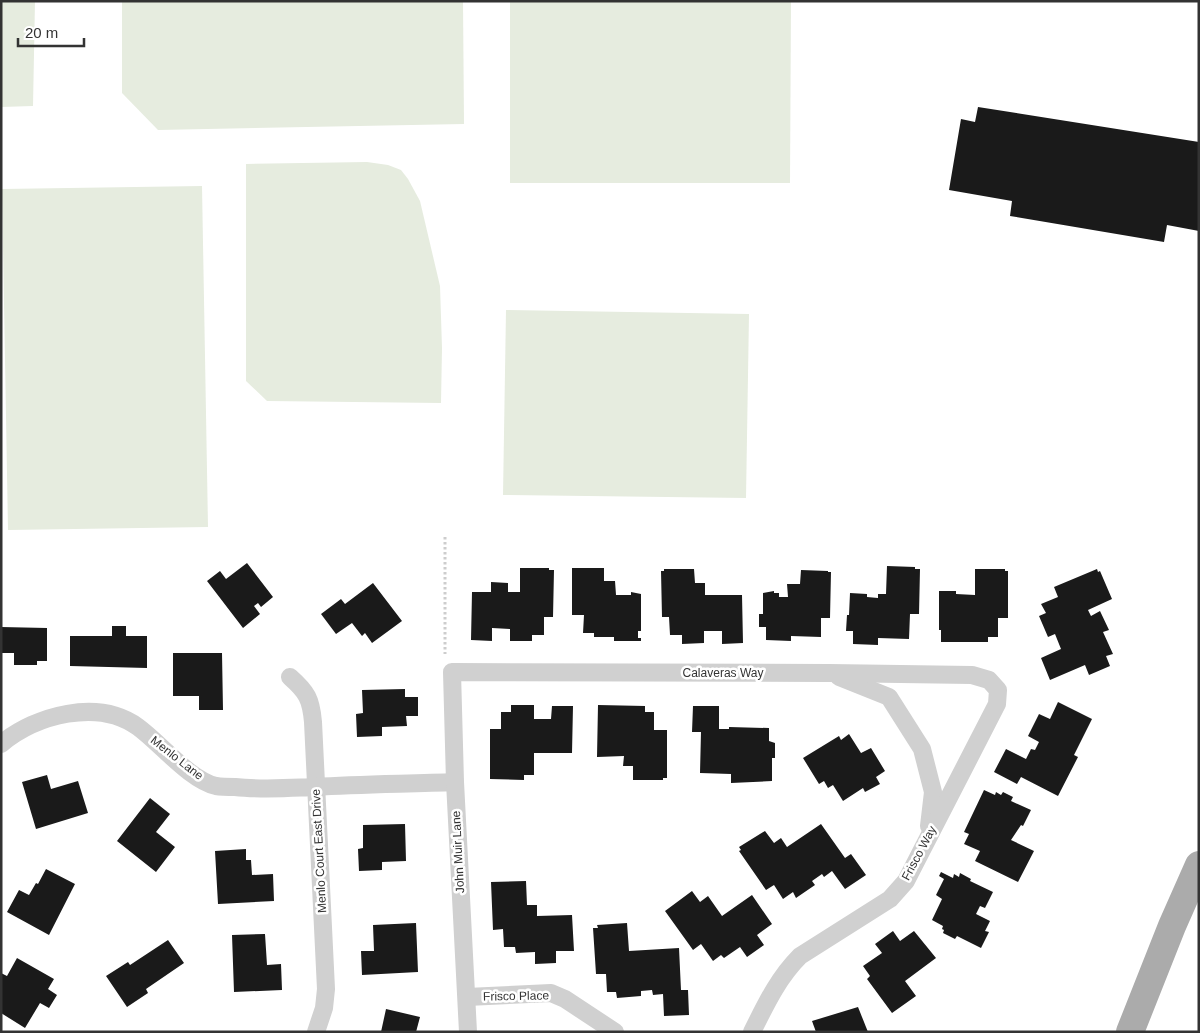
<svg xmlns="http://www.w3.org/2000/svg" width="1200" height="1033" font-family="Arial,sans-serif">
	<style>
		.green { fill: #e6ecdf }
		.building { fill: #1a1a1a }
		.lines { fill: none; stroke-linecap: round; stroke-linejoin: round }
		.path { stroke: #cdcdcd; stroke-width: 3; stroke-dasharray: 2.5 2.5; stroke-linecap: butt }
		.street { stroke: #d0d0d0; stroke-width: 18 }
		.primary { stroke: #ababab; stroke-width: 28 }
		.labels { text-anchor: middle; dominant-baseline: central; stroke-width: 5; stroke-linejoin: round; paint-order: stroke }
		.street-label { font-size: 12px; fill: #333; stroke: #fff }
	</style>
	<rect width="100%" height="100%" fill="#fff"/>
	<!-- green -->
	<g class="green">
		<polygon points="1,1 35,1 33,106 1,107"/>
		<polygon points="122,1 463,1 464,124 158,130 122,93"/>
		<polygon points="510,1 791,1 790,183 510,183"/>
		<polygon points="367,162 388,165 401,170 408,179 420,201 440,286 442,348 441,403 267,401 246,381 246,164"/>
		<polygon points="202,186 208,527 8,530 2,189"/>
		<polygon points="506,310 749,314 746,498 503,495"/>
	</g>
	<!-- building -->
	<g class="building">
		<polygon points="978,107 1199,142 1199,231 1167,225 1164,242 1010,216 1012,201 949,190 961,119 975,122"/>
		<polygon points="247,563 273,597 261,607 258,603 254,606 260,614 243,628 207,581 220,571 226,579"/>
		<polygon points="887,566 915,567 915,569 920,569 919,614 910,614 909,639 878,638 878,645 853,644 853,631 846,631 847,615 849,615 850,593 867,594 867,597 878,598 878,594 886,594"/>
		<polygon points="520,568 549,568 549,570 554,570 553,617 544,617 544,635 532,635 532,641 510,641 510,629 492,628 492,641 471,640 472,592 491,592 491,582 508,583 508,592 520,592"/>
		<polygon points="572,568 604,568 604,581 615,581 616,595 631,595 631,592 641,594 641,631 638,631 638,638 641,638 641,641 614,641 614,637 594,637 594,633 583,633 584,615 572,615"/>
		<polygon points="664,569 694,569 695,583 705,583 705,595 742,595 743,643 722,644 722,631 704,631 704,643 682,644 682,635 670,635 669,617 662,617 661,571 664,571"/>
		<polygon points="975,569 1005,569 1005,571 1008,571 1008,618 998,618 998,637 988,637 988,642 941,642 941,630 939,630 939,591 956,591 956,594 975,595"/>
		<polygon points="1097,569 1098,572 1100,571 1112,599 1088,610 1091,616 1100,611 1109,630 1103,632 1113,654 1106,656 1110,666 1089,675 1085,665 1050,680 1041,658 1061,649 1055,634 1048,637 1039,616 1046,613 1041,604 1058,597 1054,587"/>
		<polygon points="801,570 828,571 828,572 831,572 830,618 821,618 821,637 791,636 791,641 766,640 766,627 759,627 759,614 763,614 763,593 774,591 774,593 779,593 779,597 788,597 787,584 800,584"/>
		<polygon points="373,583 402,621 372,643 365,633 362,636 352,623 336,634 321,614 341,599 345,604"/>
		<polygon points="112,626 126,626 126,636 147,636 147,668 70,666 70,636 112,636"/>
		<polygon points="1,627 47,628 47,661 37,661 37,665 14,665 14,653 1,653"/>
		<polygon points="173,653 222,653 223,710 199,710 199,696 173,696"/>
		<polygon points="405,689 405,697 418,697 418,716 406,716 407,726 382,727 382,736 357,737 356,714 363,713 362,690"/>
		<polygon points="1058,702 1092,719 1074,755 1078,757 1058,796 1021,777 1017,784 994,772 1006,749 1026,759 1031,749 1035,750 1039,742 1028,736 1039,714 1050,719"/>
		<polygon points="511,705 534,705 534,719 551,719 552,706 573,706 572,753 534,753 534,775 524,775 524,780 490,779 490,729 501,729 501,712 511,712"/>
		<polygon points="598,705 645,706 645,712 654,712 654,730 667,730 667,778 663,778 663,780 633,780 633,766 623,766 624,756 597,757"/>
		<polygon points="693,706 719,706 719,729 729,729 729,727 769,728 769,741 775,743 775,758 772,758 772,781 731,783 731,774 700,773 701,732 692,732"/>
		<polygon points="849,734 861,753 871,748 885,771 876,777 880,784 865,792 863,788 843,801 833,785 828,788 824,781 819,784 803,758 839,736 841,740"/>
		<polygon points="47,775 51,789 78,781 88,813 36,829 22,782"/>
		<polygon points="984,790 995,795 996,792 1001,795 1003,792 1013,797 1011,801 1031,810 1023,826 1021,825 1011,840 1034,851 1018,882 975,861 980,851 964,844 969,834 964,832"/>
		<polygon points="150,798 170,814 156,832 175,847 156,872 117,841"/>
		<polygon points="405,824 406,861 382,862 382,870 359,871 358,849 363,848 363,825"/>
		<polygon points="821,824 845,858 851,854 866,875 845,889 832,871 824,877 822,874 812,881 815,885 796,898 793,892 783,899 774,885 766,890 739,851 741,850 739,847 765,831 774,843 781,838 787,847"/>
		<polygon points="246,849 246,860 251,860 252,875 273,874 274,901 218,904 215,851"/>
		<polygon points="46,869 75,884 49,935 7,912 19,890 29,895 36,883 38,884"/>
		<polygon points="941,872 953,878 954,874 959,877 960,873 971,879 970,881 993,892 985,908 980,906 976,914 990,921 985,931 989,932 981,948 957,936 955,939 943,933 944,930 942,929 943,926 932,920 942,899 936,895 944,879 939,876"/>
		<polygon points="526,881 527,905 537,905 537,916 572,915 574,951 556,951 556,963 535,964 535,952 516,953 515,947 504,947 503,929 493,930 491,882"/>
		<polygon points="692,891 700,902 708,896 722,916 752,895 772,924 757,935 764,945 747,957 740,947 724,958 721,955 713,961 701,944 693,950 665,911"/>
		<polygon points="416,923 418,972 362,975 361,951 374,951 373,925"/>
		<polygon points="627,923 629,951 679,948 681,990 688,990 689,1015 664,1016 663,994 653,995 652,990 641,991 641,996 617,998 616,992 607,992 606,974 596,974 593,928 598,928 597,925"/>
		<polygon points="893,931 900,941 914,931 936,958 905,981 916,996 892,1013 867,979 870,976 863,966 882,953 875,944"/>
		<polygon points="265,934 267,965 281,964 282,990 234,992 232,935"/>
		<polygon points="168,940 184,963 146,989 148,993 127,1007 106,976 128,962 130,965"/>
		<polygon points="17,958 54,979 48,989 57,995 49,1008 40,1003 25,1028 1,1013 1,973 7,976"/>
		<polygon points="858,1007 868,1032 816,1032 812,1021"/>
		<polygon points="386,1009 420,1017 416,1032 381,1032"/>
	</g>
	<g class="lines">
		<!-- path -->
		<polyline class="path" points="445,537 445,654"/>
		<!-- street -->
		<g class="street">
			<path d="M290,677C307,692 311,699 313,722L326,989L324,1008L316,1032"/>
			<polyline points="839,677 889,697 922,749 933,792 929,826"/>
			<path d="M1,744C36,715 98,698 138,727C160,743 190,780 216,786C222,787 229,787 235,787C262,790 288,788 315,787C361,784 408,784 455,782"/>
			<polyline points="467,997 551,993 565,999 615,1032"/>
			<path d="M468,1032L455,782L452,672L829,673L972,675L989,680L998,690L997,704L906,881L890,899L800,956C778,978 766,1004 752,1032"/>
		</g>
		<!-- primary -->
		<polyline class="primary" points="1130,1032 1172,926 1199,865"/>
	</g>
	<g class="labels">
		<!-- street labels -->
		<g class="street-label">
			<text x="723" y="673">Calaveras Way</text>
			<text transform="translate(177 758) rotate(38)">Menlo Lane</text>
			<text transform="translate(319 851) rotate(-93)">Menlo Court East Drive</text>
			<text transform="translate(458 852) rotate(-93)">John Muir Lane</text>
			<text transform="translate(919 853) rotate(-62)">Frisco Way</text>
			<text transform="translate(516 996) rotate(-1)">Frisco Place</text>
		</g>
	</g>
	<!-- border -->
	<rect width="1200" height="1033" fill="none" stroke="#333333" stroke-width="5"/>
	<!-- scale -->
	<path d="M18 38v8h66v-8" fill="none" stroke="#333333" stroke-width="2.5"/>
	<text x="25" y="38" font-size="15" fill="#333333" stroke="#ffffff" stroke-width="4" paint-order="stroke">20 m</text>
</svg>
